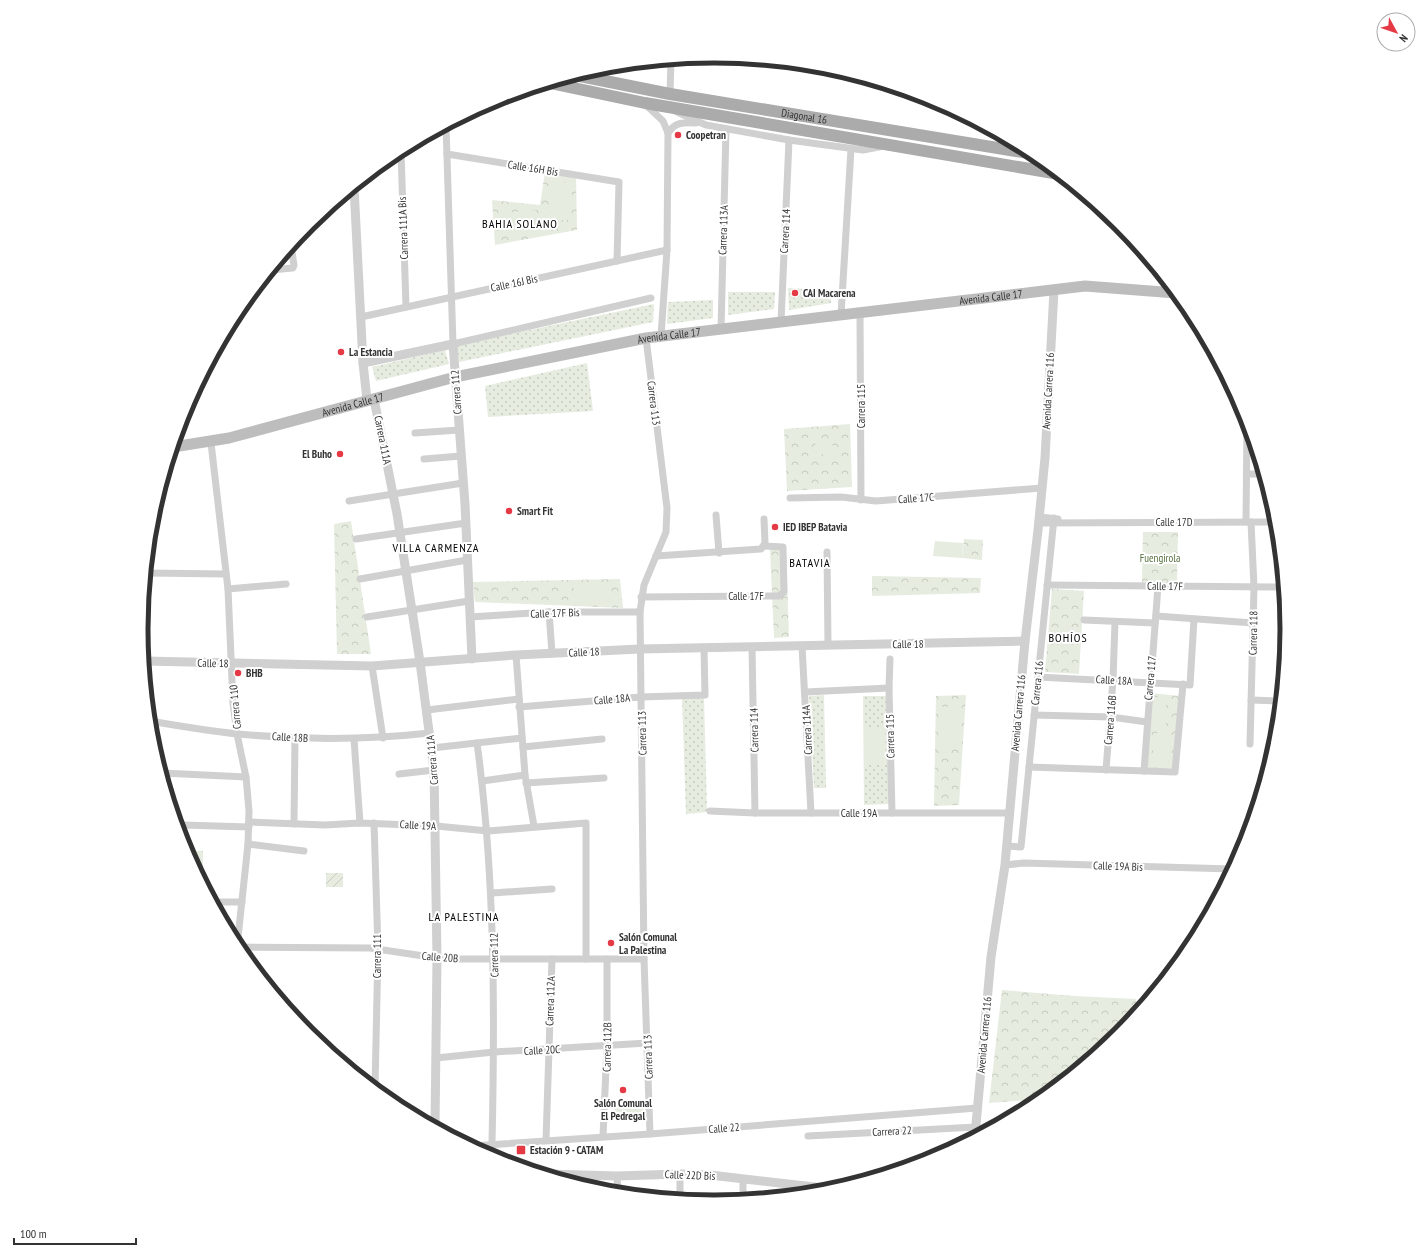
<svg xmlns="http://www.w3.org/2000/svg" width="1428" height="1258" font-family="'PT Sans Narrow',sans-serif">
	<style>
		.grass { fill: url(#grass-dots) }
		.park { fill: url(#park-crowns) }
		.garden { fill: url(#garden-furrows) }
		.pitch { fill: #e6ecdf }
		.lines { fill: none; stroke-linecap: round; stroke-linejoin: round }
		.minor { stroke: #d0d0d0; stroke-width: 7 }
		.tertiary { stroke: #d0d0d0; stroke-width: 9 }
		.secondary { stroke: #bdbdbd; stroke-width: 11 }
		.primary { stroke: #ababab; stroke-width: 12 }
		.poi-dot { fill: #e63946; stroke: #fff; stroke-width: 1.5 }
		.labels { text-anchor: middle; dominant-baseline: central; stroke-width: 4; stroke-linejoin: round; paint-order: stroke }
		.street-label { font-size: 11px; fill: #333; stroke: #fff }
		.poi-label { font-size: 11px; font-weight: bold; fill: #333; stroke: #fff; text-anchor: start }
		.park-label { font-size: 11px; fill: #56703f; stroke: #fff }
		.neighbourhood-label { font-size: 12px; letter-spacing: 1px; fill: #000; stroke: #fff }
		.rim { fill: none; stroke: #333; stroke-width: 5 }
	</style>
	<defs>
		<pattern id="grass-dots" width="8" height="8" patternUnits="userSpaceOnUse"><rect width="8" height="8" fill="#e6ecdf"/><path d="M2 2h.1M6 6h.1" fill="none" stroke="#c6cbc0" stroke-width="1.8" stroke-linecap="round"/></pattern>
		<pattern id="park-crowns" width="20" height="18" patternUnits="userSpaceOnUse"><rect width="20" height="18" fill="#e6ecdf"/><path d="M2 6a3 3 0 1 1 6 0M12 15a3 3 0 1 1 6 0" fill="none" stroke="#c6cbc0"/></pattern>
		<pattern id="garden-furrows" width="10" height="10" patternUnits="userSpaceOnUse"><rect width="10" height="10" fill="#e6ecdf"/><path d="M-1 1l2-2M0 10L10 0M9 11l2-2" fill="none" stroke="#c6cbc0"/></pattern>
	</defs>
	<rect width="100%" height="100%" fill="#fff"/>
	<!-- grass -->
	<g class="grass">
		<polygon points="788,288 830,290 831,303 789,310"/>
		<polygon points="728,292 775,292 774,309 728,315"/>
		<polygon points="713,300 713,318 667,324 668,302"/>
		<polygon points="654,304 653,322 459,362 457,345"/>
		<polygon points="445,350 449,364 376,381 372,367"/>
		<polygon points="587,363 593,411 488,417 485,386"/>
		<polygon points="824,695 826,788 814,788 809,696"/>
		<polygon points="863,696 886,696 889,804 864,805"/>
		<polygon points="682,697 704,698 707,812 686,814"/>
	</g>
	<!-- park -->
	<g class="park">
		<polygon points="545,172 576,177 577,230 495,245 492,200 540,205"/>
		<polygon points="850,424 852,487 787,491 784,429"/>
		<polygon points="351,521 371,654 337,654 334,524"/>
		<polygon points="1143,532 1178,532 1177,583 1142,582"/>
		<polygon points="964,539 983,540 982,560 962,558"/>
		<polygon points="770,549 786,549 789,637 774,638"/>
		<polygon points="872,576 981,578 980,593 872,596"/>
		<polygon points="620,579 623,608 475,602 473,582"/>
		<polygon points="1052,589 1084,591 1079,674 1045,672"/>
		<polygon points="1151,693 1180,696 1173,768 1147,769"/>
		<polygon points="966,695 959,805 934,806 936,696"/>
		<polygon points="186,851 203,851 203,883"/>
		<polygon points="1002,990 1075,996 1136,999 1136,1014 1119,1034 1041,1099 989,1103"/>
	</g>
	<!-- garden -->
	<rect class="garden" x="326" y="873" width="17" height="14"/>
	<!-- pitch -->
	<g class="pitch">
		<polygon points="552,183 572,183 571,220 552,220"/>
		<polygon points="536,210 539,231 505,235 502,213"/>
		<polygon points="817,440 837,447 833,458 813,451"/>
		<polygon points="935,541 963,543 962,558 933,556"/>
		<rect x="1143" y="546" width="31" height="18"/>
		<polygon points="574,584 609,586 608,604 574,602"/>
		<polygon points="1149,697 1166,697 1166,728 1148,727"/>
		<polygon points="961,706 962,744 939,744 939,707"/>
		<polygon points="864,728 885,728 886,763 865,763"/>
		<polygon points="1153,733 1169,733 1168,762 1153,762"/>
		<polygon points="643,1103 644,1120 615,1121 614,1104"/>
	</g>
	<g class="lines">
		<!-- minor -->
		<g class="minor">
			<polyline points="670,94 671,60"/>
			<polyline points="646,105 663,121 668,133 667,250 661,336"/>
			<polyline points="677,112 706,125 789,140 863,150 884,146"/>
			<polyline points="446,126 453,344 651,298"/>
			<path d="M668,133C675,122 684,122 696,123"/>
			<polyline points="401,150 406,307"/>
			<polyline points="447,154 619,182 617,261"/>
			<polyline points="271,270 293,268 294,265 291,246"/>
			<polyline points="860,313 861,500"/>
			<polyline points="841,315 851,149"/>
			<polyline points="361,317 667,250"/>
			<polyline points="781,322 789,140"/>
			<polyline points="721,330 726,130"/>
			<polyline points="646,338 667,508 666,532 644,585 640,612 644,959 650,1134"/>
			<polyline points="415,433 459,430"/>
			<polyline points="211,443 228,589 233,703 237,734 246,777 249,811 248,844 237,947"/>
			<polyline points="424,459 461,456"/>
			<polyline points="1247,474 1263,474"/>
			<polyline points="790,498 841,497 876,501 1042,488"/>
			<polyline points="349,501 463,483"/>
			<polyline points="716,515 719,553"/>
			<polyline points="1040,517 1058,519"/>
			<polyline points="1246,522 1247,423"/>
			<polyline points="1039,523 1277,522"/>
			<polyline points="356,539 466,523"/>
			<polyline points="827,552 828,645"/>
			<polyline points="656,556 761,549 765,543 764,519"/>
			<polyline points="146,573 225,574"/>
			<polyline points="360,579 467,560"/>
			<polyline points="1047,585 1283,587"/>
			<polyline points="228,589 286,584"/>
			<polyline points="641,597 779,596 784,592 783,547 764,546"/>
			<polyline points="549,612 552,653"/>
			<polyline points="1156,616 1253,623"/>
			<polyline points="367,617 469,601"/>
			<polyline points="470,617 549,612 640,612"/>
			<polyline points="1084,620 1155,623"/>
			<polyline points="802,646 811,813"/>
			<polyline points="752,647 755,813"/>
			<polyline points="516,655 525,775 534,826"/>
			<polyline points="890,659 889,688 892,813"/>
			<polyline points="372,666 383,738"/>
			<polyline points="1038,677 1190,685 1194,619"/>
			<polyline points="805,692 889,688"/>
			<polyline points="1251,700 1280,701"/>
			<polyline points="519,707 641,697 705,695 704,648"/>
			<polyline points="427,710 519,699"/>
			<polyline points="1034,715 1111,717 1147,722"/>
			<path d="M150,721C179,726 208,731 238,734C302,740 366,740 430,733"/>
			<polyline points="354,739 360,823"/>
			<path d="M477,743C495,876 495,1009 492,1144"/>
			<polyline points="1250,744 1254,587 1251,522"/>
			<polyline points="523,747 602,739"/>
			<polyline points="432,748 522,738"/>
			<polyline points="1029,767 1175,772 1183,684"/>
			<polyline points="1106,770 1113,680 1115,622"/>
			<polyline points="1144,771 1158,586"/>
			<polyline points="162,773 246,777"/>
			<polyline points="399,774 434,770"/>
			<polyline points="482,781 525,775"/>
			<polyline points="526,783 604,778"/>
			<polyline points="710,811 755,813 1009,813"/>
			<polyline points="249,822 325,825 360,823 436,826 488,831 586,823 586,959"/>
			<polyline points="374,823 378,949 375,1088"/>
			<polyline points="294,824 295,738"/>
			<polyline points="183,825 249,827"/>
			<polyline points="248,844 304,851"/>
			<polyline points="1007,846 1021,847 1054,518"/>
			<polyline points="1005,865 1024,863 1232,869"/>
			<polyline points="492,893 552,889"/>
			<polyline points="213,902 242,902"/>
			<polyline points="237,947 370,948 437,958 452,959 644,959"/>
			<polyline points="436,1058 494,1052 648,1043"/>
			<polyline points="603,1136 607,1046 607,959"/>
			<polyline points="808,1136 976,1127"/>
			<polyline points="546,1140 552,959"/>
			<polyline points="471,1146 650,1134 977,1108"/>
			<polyline points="680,1174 680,1199"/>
			<polyline points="617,1176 618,1193"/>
			<polyline points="803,1185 803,1193"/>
			<polyline points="743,1199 743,1179"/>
		</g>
		<!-- tertiary -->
		<g class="tertiary">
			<polyline points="354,187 363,363 367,400"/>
			<polyline points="363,363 453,344 465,504 472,659"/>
			<polyline points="374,399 397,514 420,662 434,770 437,958 435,1126"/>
			<polyline points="144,661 372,666 516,655 640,649 1025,641"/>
			<polyline points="975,1136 991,957 1005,865 1025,641 1038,530 1045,458 1054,290"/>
			<polyline points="547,1174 617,1176 680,1174 710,1175 832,1189"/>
		</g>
		<!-- secondary -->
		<path class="secondary" id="s1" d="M173,447L229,438L455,377L646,338L1085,286L1176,293"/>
		<!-- primary -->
		<g class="primary">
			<path id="s2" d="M575,75L670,94L1034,154"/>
			<polyline points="550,83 645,103 1059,174"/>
		</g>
	</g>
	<!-- markers -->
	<g class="poi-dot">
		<circle cx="678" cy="135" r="4"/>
		<circle cx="795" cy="293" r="4"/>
		<circle cx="341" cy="352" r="4"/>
		<circle cx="340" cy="454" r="4"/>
		<circle cx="509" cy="511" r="4"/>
		<circle cx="775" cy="527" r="4"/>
		<circle cx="238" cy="673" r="4"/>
		<circle cx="611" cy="943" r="4"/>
		<circle cx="623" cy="1090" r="4"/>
		<rect x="516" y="1145" width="10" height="10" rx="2"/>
	</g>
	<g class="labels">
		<!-- street labels -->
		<g class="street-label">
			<text stroke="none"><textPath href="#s2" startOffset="233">Diagonal 16</textPath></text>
			<text transform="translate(533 168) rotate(9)">Calle 16H Bis</text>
			<text transform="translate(403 228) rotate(-92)">Carrera 111A Bis</text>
			<text transform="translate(723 230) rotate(-88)">Carrera 113A</text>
			<text transform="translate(785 231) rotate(-87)">Carrera 114</text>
			<text transform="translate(514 283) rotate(-12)">Calle 16J Bis</text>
			<text stroke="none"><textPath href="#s1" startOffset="833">Avenida Calle 17</textPath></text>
			<text stroke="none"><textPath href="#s1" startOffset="509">Avenida Calle 17</textPath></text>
			<text transform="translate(1048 391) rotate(-87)">Avenida Carrera 116</text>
			<text transform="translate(456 392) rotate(-94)">Carrera 112</text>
			<text transform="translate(654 403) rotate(83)">Carrera 113</text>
			<text stroke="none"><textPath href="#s1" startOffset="185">Avenida Calle 17</textPath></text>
			<text transform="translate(861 406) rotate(-90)">Carrera 115</text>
			<text transform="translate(383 440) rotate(79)">Carrera 111A</text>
			<text transform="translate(916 498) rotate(-4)">Calle 17C</text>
			<text x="1174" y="522">Calle 17D</text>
			<text transform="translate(1165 586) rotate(1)">Calle 17F</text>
			<text x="746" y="596">Calle 17F</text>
			<text transform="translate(555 613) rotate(-2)">Calle 17F Bis</text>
			<text transform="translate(1253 633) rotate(-89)">Carrera 118</text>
			<text transform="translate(908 644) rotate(-1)">Calle 18</text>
			<text transform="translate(584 652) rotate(-3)">Calle 18</text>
			<text transform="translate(213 663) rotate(1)">Calle 18</text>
			<text transform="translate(1150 678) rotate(-85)">Carrera 117</text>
			<text transform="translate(1114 680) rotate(3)">Calle 18A</text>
			<text transform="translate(1037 683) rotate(-84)">Carrera 116</text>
			<text transform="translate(612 699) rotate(-5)">Calle 18A</text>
			<text transform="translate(235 707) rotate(-95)">Carrera 110</text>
			<text transform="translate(1018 713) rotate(-85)">Avenida Carrera 116</text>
			<text transform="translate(1110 720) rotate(-85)">Carrera 116B</text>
			<text transform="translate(754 730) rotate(-91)">Carrera 114</text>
			<text transform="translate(807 730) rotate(-93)">Carrera 114A</text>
			<text transform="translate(642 733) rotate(-91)">Carrera 113</text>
			<text transform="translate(890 736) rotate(-91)">Carrera 115</text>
			<text transform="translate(290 737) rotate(3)">Calle 18B</text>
			<text transform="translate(432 760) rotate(-95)">Carrera 111A</text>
			<text x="859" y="813">Calle 19A</text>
			<text transform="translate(418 825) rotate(3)">Calle 19A</text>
			<text transform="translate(1118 866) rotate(2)">Calle 19A Bis</text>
			<text transform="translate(494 955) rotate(-91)">Carrera 112</text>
			<text transform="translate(377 956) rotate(-90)">Carrera 111</text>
			<text transform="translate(440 957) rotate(4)">Calle 20B</text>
			<text transform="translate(550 1001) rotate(-88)">Carrera 112A</text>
			<text transform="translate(984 1035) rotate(-85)">Avenida Carrera 116</text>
			<text transform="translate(607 1047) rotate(-89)">Carrera 112B</text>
			<text transform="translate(542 1050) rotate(-3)">Calle 20C</text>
			<text transform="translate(648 1057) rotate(-92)">Carrera 113</text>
			<text transform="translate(724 1128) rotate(-5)">Calle 22</text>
			<text transform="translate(892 1131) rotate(-3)">Carrera 22</text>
			<text transform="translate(690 1175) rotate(2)">Calle 22D Bis</text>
		</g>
		<!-- poi labels -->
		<g class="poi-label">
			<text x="686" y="135">Coopetran</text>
			<text x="803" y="293">CAI Macarena</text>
			<text x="349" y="352">La Estancia</text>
			<text x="332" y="454" text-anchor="end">El Buho</text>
			<text x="517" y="511">Smart Fit</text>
			<text x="783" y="527">IED IBEP Batavia</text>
			<text x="246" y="673">BHB</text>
			<text x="619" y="937">Salón Comunal<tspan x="619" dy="13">La Palestina</tspan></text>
			<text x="623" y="1103" text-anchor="middle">Salón Comunal<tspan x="623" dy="13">El Pedregal</tspan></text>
			<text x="530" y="1150">Estación 9 - CATAM</text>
		</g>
		<!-- park labels -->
		<g class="park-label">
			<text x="1160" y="558">Fuengirola</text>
		</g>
		<!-- neighbourhood labels -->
		<g class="neighbourhood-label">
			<text x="520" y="223">BAHIA SOLANO</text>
			<text x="436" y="547">VILLA CARMENZA</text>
			<text x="810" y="562">BATAVIA</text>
			<text x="1068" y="637">BOHÍOS</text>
			<text x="464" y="916">LA PALESTINA</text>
		</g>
	</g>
	<!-- crop -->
	<path d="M0 0H1428V1258H0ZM148 629a566 566 0 1 1 1132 0a566 566 0 1 1-1132 0Z" fill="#fff" fill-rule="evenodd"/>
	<path class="rim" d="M148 629a566 566 0 1 1 1132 0a566 566 0 1 1-1132 0Z"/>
	<!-- north arrow -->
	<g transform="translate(1396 32) rotate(130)"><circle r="19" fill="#ffffff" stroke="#adadad"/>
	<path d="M0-3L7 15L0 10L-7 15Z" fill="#e63946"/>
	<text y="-6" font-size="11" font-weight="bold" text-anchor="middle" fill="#333333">N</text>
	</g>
	<!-- scale -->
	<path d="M14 1238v6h122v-6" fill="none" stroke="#333333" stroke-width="2"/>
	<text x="20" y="1238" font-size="12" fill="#333333" stroke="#ffffff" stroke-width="3" paint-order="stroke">100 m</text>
</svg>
